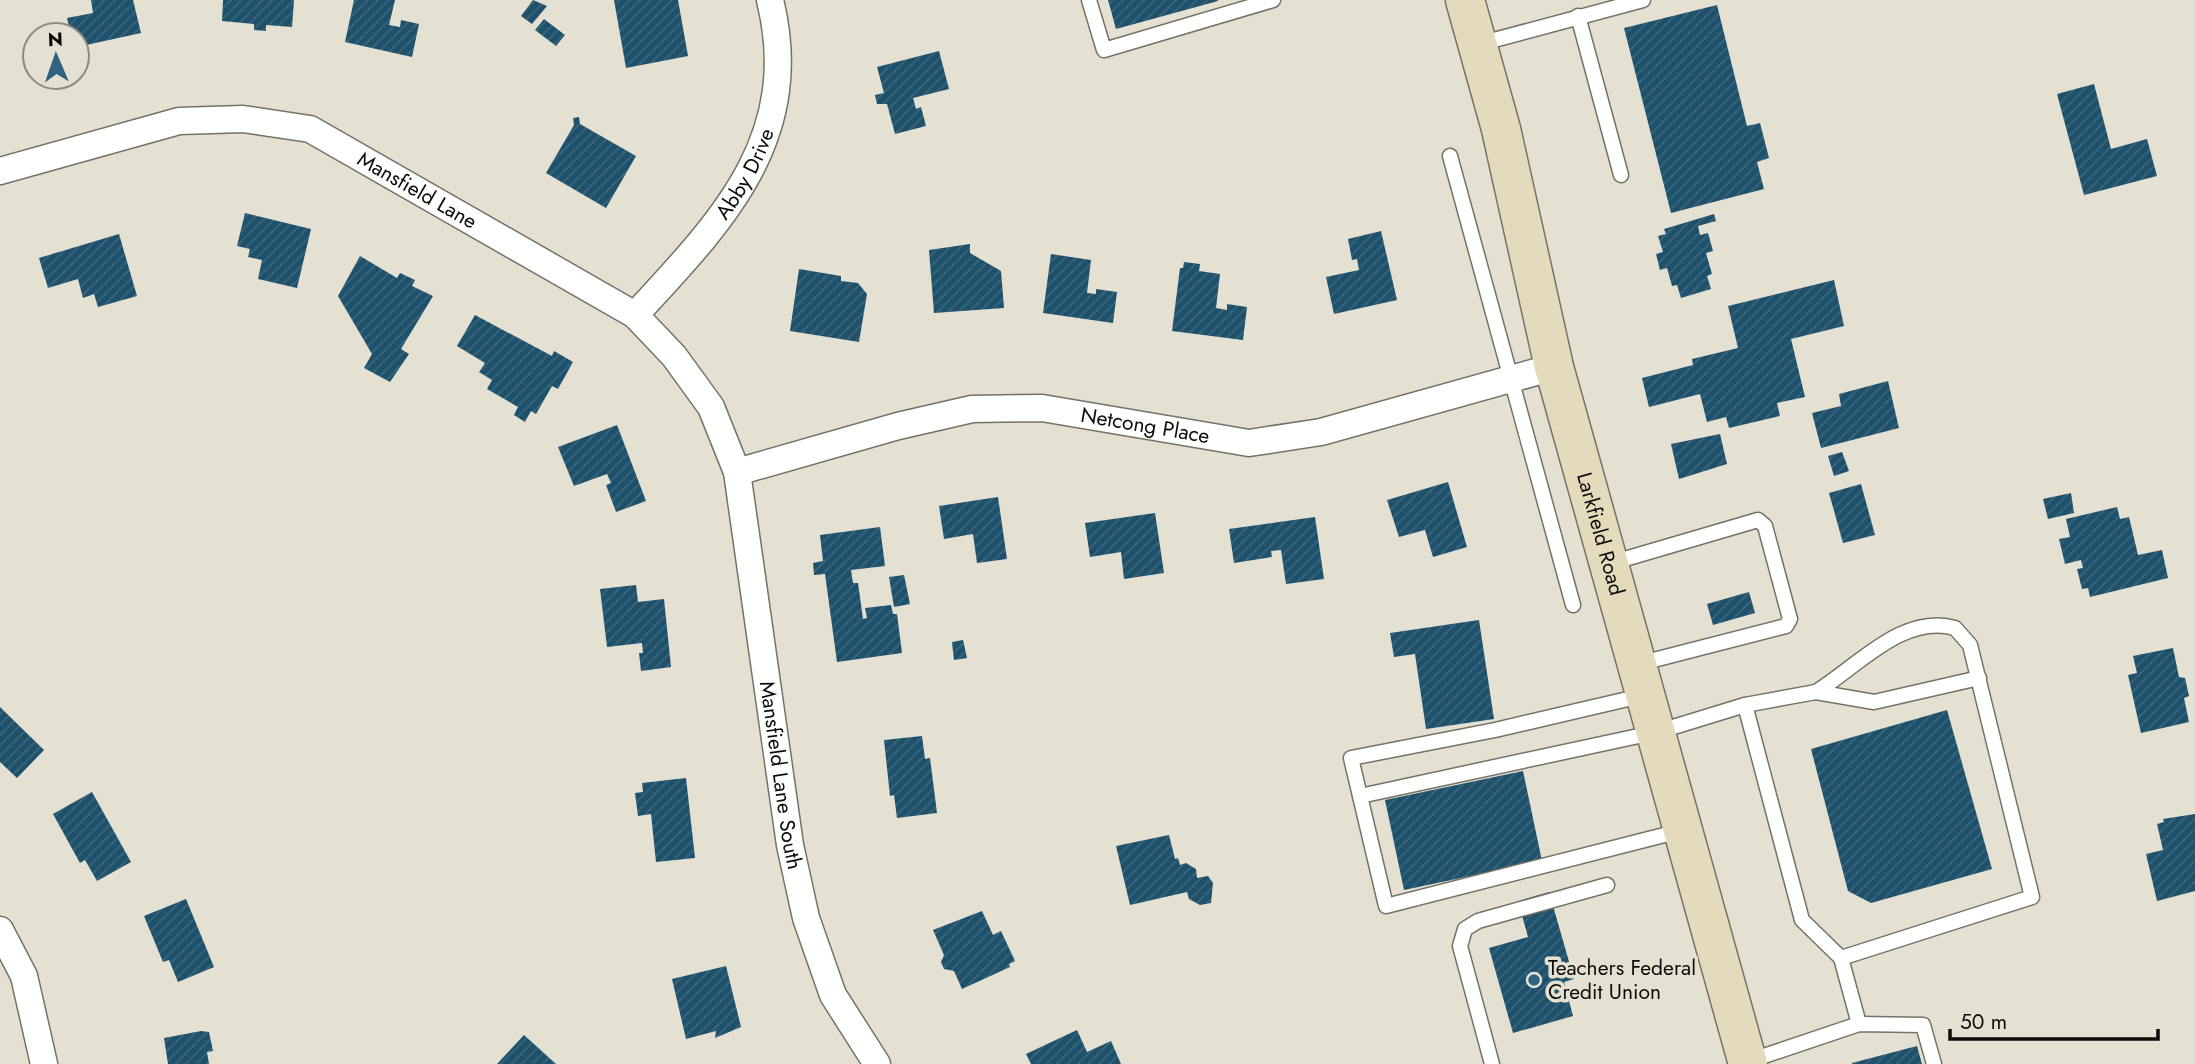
<svg xmlns="http://www.w3.org/2000/svg" width="2195" height="1064" font-family="Jost,sans-serif">
	<style>
		.building { fill: url(#building-hatch) }
		.lines { fill: none; stroke-linecap: round; stroke-linejoin: round }
		.service-casing { stroke: #767266; stroke-width: 17 }
		.minor-casing { stroke: #767266; stroke-width: 29 }
		.secondary-casing { stroke: #767266; stroke-width: 41 }
		.service { stroke: #fff; stroke-width: 14 }
		.minor { stroke: #fff; stroke-width: 26 }
		.secondary { stroke: #e3dbbc; stroke-width: 38 }
		.poi-dot { fill: #306380; stroke: #e4e0d2; stroke-width: 2.5 }
		.labels { text-anchor: middle; dominant-baseline: central; stroke-width: 7; stroke-linejoin: round; paint-order: stroke }
		.street-label { font-size: 21px; fill: #0d0b07; stroke: #e4e0d2 }
		.poi-label { font-size: 21px; fill: #0d0b07; stroke: #e4e0d2; text-anchor: start }
	</style>
	<defs>
		<pattern id="building-hatch" width="6" height="6" patternUnits="userSpaceOnUse" patternTransform="scale(1.75)"><rect width="6" height="6" fill="#1e516c"/><path d="M-1 1l2-2M0 6l6-6M5 7l2-2" fill="none" stroke="#3c657b"/></pattern>
	</defs>
	<rect width="100%" height="100%" fill="#e4e0d2"/>
	<!-- building -->
	<g class="building">
		<polygon points="91,0 133,0 141,33 77,47 77,35 71,35 67,18 93,13"/>
		<polygon points="223,0 294,0 292,27 266,25 266,31 254,30 254,24 222,21"/>
		<polygon points="354,0 395,0 389,25 400,27 401,20 419,24 412,57 345,42"/>
		<polygon points="533,0 547,6 532,24 521,16"/>
		<polygon points="614,0 678,0 688,56 626,68"/>
		<polygon points="1108,0 1218,0 1218,1 1116,29"/>
		<polygon points="1717,5 1747,126 1760,123 1769,158 1757,162 1764,189 1671,213 1624,28"/>
		<polygon points="544,19 565,35 556,46 535,30"/>
		<polygon points="939,51 949,89 913,98 916,109 921,107 926,126 895,134 887,104 877,104 875,95 884,93 877,67"/>
		<polygon points="2094,84 2111,149 2147,139 2157,176 2084,195 2057,94"/>
		<polygon points="579,117 580,124 636,156 606,208 546,173 574,125 573,118"/>
		<polygon points="245,213 311,229 297,288 258,279 262,260 248,257 250,249 237,246"/>
		<polygon points="1714,214 1716,221 1698,226 1700,235 1708,233 1713,251 1706,253 1712,274 1707,276 1711,289 1681,298 1677,285 1672,286 1667,268 1660,270 1656,254 1663,252 1658,236 1666,234 1664,229"/>
		<polygon points="1381,231 1397,300 1334,314 1326,277 1359,270 1357,259 1352,260 1348,239"/>
		<polygon points="119,234 137,296 98,307 94,294 83,298 78,279 48,288 39,258"/>
		<polygon points="970,244 970,253 1001,271 1004,308 934,313 929,250"/>
		<polygon points="1051,254 1091,260 1087,293 1096,294 1096,289 1117,292 1113,323 1043,313"/>
		<polygon points="360,256 397,278 400,273 415,280 412,286 433,296 401,349 409,354 390,382 364,368 372,354 338,296"/>
		<polygon points="1184,262 1200,264 1199,271 1220,274 1216,308 1227,310 1227,304 1247,307 1243,340 1172,331 1180,268 1183,268"/>
		<polygon points="799,269 841,276 841,281 858,283 867,294 859,342 790,331"/>
		<polygon points="1834,280 1844,326 1791,339 1805,397 1777,403 1780,416 1729,428 1726,417 1707,422 1700,394 1649,407 1642,378 1693,365 1692,359 1738,348 1728,306"/>
		<polygon points="475,315 552,356 554,351 573,362 558,389 552,386 536,414 531,411 525,422 514,415 518,407 487,389 492,380 479,372 485,363 457,346"/>
		<polygon points="1888,381 1899,428 1821,448 1812,413 1841,406 1839,394"/>
		<polygon points="617,425 646,501 616,512 606,485 611,483 607,474 574,486 558,447"/>
		<polygon points="1720,434 1727,464 1679,479 1671,444"/>
		<polygon points="1842,452 1849,471 1834,476 1828,456"/>
		<polygon points="1448,482 1467,547 1433,557 1425,530 1399,537 1387,500"/>
		<polygon points="1861,484 1875,535 1843,543 1829,493"/>
		<polygon points="2071,493 2074,513 2048,519 2043,499"/>
		<polygon points="998,497 1007,559 977,563 973,534 944,539 939,506"/>
		<polygon points="2117,507 2120,519 2129,517 2138,555 2162,550 2168,578 2090,597 2088,588 2082,589 2077,569 2083,568 2081,560 2065,564 2059,539 2070,537 2066,519"/>
		<polygon points="1155,513 1164,573 1124,579 1121,552 1090,557 1085,523"/>
		<polygon points="1315,517 1324,579 1286,584 1281,550 1271,551 1272,557 1234,563 1229,529"/>
		<polygon points="880,527 885,566 851,570 853,583 858,583 863,619 867,618 865,608 891,605 893,614 897,614 902,653 837,662 825,574 814,575 813,563 823,561 820,535"/>
		<polygon points="904,575 910,604 894,607 889,577"/>
		<polygon points="636,585 638,602 664,599 671,667 641,671 639,653 643,653 642,643 607,647 600,589"/>
		<polygon points="1749,592 1755,613 1713,625 1707,604"/>
		<polygon points="1479,620 1494,719 1426,729 1415,654 1394,657 1390,633"/>
		<polygon points="963,640 967,658 954,660 952,642"/>
		<polygon points="2173,648 2179,677 2185,678 2189,696 2184,698 2189,722 2141,733 2128,675 2137,673 2133,656"/>
		<polygon points="0,707 44,750 17,778 0,762"/>
		<polygon points="1947,710 1992,869 1871,903 1848,891 1811,749"/>
		<polygon points="922,736 925,759 930,758 937,813 897,818 894,795 890,796 884,740"/>
		<polygon points="1523,771 1542,861 1404,890 1385,800"/>
		<polygon points="686,778 695,858 656,862 651,814 638,816 635,793 643,792 642,783"/>
		<polygon points="92,792 131,862 97,881 85,860 80,863 53,814"/>
		<polygon points="2195,814 2195,891 2157,901 2146,854 2163,850 2157,824 2164,822 2163,819"/>
		<polygon points="1169,835 1175,859 1178,858 1180,865 1186,863 1196,869 1197,878 1208,876 1213,883 1211,903 1200,905 1189,899 1187,892 1130,905 1116,846"/>
		<polygon points="1549,892 1574,979 1564,982 1573,1016 1513,1033 1489,948 1528,937 1518,901"/>
		<polygon points="186,899 214,967 178,982 169,960 163,962 144,916"/>
		<polygon points="982,911 993,935 1001,931 1015,961 1009,964 1010,967 962,989 954,971 944,969 941,962 944,955 933,930"/>
		<polygon points="726,966 741,1027 715,1038 716,1031 686,1039 672,979"/>
		<polygon points="1077,1030 1087,1052 1111,1041 1121,1064 1031,1064 1026,1054"/>
		<polygon points="201,1031 209,1032 213,1051 207,1052 209,1064 168,1064 164,1038"/>
		<polygon points="524,1035 556,1064 497,1064"/>
		<polygon points="1917,1046 1922,1064 1852,1064 1852,1063"/>
	</g>
	<g class="lines">
		<!-- service casing -->
		<g class="service-casing">
			<g id="service">
				<polyline points="1089,0 1104,50 1273,0"/>
				<polyline points="1578,16 1621,175"/>
				<polyline points="1479,44 1643,0"/>
				<polyline points="1450,156 1573,605"/>
				<polyline points="1611,563 1758,520 1765,526 1790,619 1786,626 1638,664"/>
				<path d="M1816,692C1857,667 1903,613 1955,628L1970,645L2032,897L1841,958"/>
				<polyline points="1645,695 1495,730 1351,758 1386,906 1680,831"/>
				<polyline points="1745,705 1816,692 1874,702 1979,678"/>
				<polyline points="1360,796 1657,732 1745,705 1802,920 1841,958 1859,1024"/>
				<polyline points="1749,1061 1859,1024 1923,1025 1934,1064"/>
				<polyline points="1492,1064 1460,946 1465,929 1478,921 1607,885"/>
			</g>
		</g>
		<!-- minor casing -->
		<g class="minor-casing">
			<g id="minor">
				<path id="s1" d="M0,171L179,121L243,119L310,129L635,315L674,356L711,407L737,472L790,845L806,918L833,995L877,1064"/>
				<path id="s2" d="M635,315C722,221 804,138 770,0"/>
				<path id="s3" d="M737,472L898,426L972,409L1042,408L1249,443L1321,432L1554,367"/>
				<polyline points="0,930 24,976 44,1064"/>
			</g>
		</g>
		<!-- secondary casing -->
		<g class="secondary-casing">
			<g id="secondary">
				<path id="s4" d="M1465,0L1501,129L1554,367L1748,1064"/>
			</g>
		</g>
		<!-- service -->
		<use href="#service" class="service"/>
		<!-- minor -->
		<use href="#minor" class="minor"/>
		<!-- secondary -->
		<use href="#secondary" class="secondary"/>
	</g>
	<!-- markers -->
	<circle class="poi-dot" cx="1534" cy="980" r="7"/>
	<g class="labels">
		<!-- street labels -->
		<g class="street-label">
			<text stroke="none"><textPath href="#s2" startOffset="180">Abby Drive</textPath></text>
			<text stroke="none"><textPath href="#s1" startOffset="441">Mansfield Lane</textPath></text>
			<text stroke="none"><textPath href="#s3" startOffset="418">Netcong Place</textPath></text>
			<text stroke="none"><textPath href="#s4" startOffset="551">Larkfield Road</textPath></text>
			<text stroke="none"><textPath href="#s1" startOffset="1188">Mansfield Lane South</textPath></text>
		</g>
		<!-- poi labels -->
		<g class="poi-label">
			<text x="1548" y="968">Teachers Federal<tspan x="1548" dy="24">Credit Union</tspan></text>
		</g>
	</g>
	<!-- north arrow -->
	<g transform="translate(56 56) rotate(358)"><circle r="33" fill="#e4e0d2" stroke="#8e8b81" stroke-width="2"/>
	<path d="M0-5L12 26L0 18L-12 26Z" fill="#306380"/>
	<text y="-10" font-size="19" font-weight="bold" text-anchor="middle" fill="#0d0b07">N</text>
	</g>
	<!-- scale -->
	<path d="M1950 1029v10h208v-10" fill="none" stroke="#0d0b07" stroke-width="3.5"/>
	<text x="1960" y="1029" font-size="21" fill="#0d0b07" stroke="#e4e0d2" stroke-width="5" paint-order="stroke">50 m</text>
</svg>
